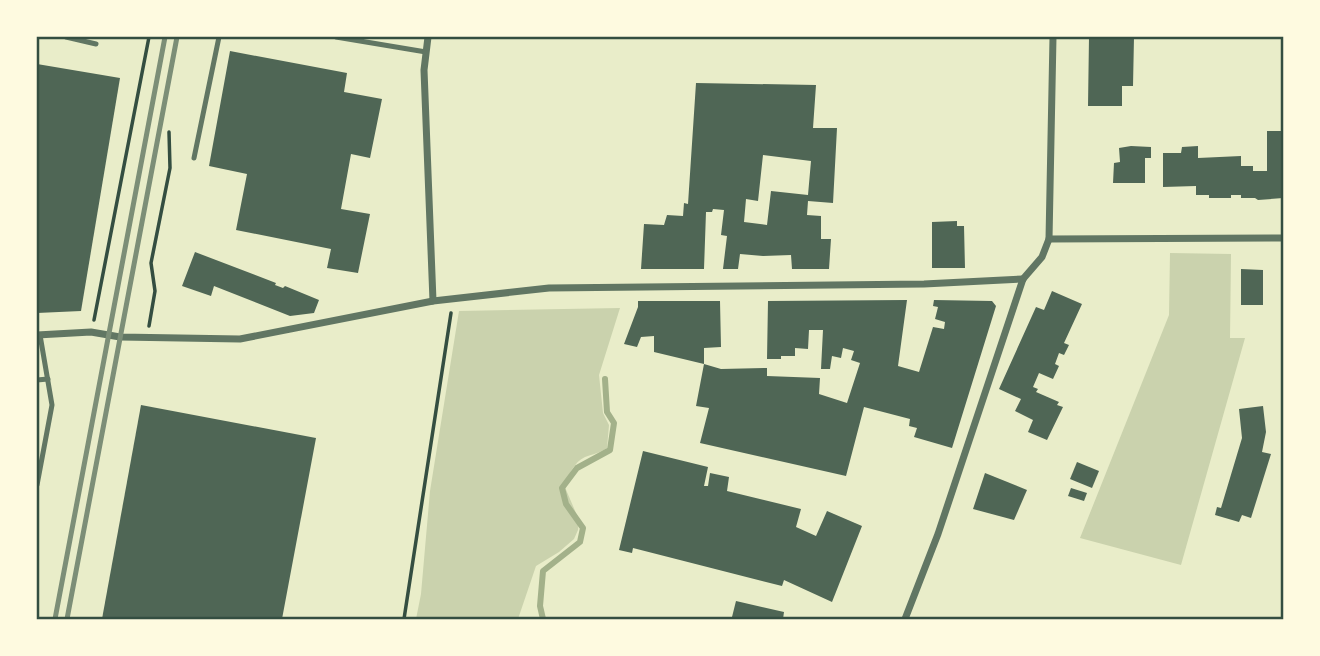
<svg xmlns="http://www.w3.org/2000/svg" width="1320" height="656" font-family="'Source Sans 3',sans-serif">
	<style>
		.green { fill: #cad2ad }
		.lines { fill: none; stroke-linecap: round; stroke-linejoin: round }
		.stream { stroke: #a3b18a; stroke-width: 6 }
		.building { fill: #4f6655; fill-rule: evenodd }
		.path { stroke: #344e41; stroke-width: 3.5 }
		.service { stroke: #617663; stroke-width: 5 }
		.minor { stroke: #617663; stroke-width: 7 }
		.rail { stroke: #7c8e77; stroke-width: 5 }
		.neatline { fill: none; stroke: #344e41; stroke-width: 2.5 }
	</style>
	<rect width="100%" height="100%" fill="#e9edc9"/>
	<!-- green -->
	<g class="green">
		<polygon points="1170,253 1231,254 1230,338 1245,338 1181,565 1080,538 1169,315"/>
		<path d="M620,308L599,375L603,413L609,425L607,448C600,453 593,454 585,457C574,462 569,475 564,485L579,520L578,530L574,539L559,552L536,566L518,619H416L421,594L430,491L459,311Z"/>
	</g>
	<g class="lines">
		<!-- stream -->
		<polyline class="stream" points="543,619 540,606 543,571 580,542 583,528 566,504 562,488 577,468 610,450 614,423 607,412 605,379"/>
	</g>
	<!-- building -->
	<g class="building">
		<polygon points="1089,37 1134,37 1133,86 1122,86 1122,106 1088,106"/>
		<polygon points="230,51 347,73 344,92 382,99 370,158 351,154 341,209 370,214 358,273 327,268 331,249 236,230 247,174 209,166"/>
		<polygon points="37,64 120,78 81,311 37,313"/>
		<path d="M696,83L816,85L813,128H837L833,203L808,201L807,215L821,216V239H831L829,269H792L791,255L763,256L740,254L738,269H723L727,236L721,235L724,210L713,209L712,212H706L704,269H641L644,224L664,225L667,215L683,216L684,203L688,204ZM763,155L811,161L808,195L771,191L767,225L744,222L746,199L758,201Z"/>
		<polygon points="1267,131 1283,131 1283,198 1258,200 1255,198 1241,198 1241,195 1231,195 1231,198 1209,198 1209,195 1196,195 1196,186 1163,187 1163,153 1181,153 1182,147 1198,146 1198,158 1241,156 1241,166 1253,166 1253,171 1267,171"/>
		<polygon points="1131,146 1151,147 1151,158 1145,158 1145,183 1113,183 1114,163 1120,162 1119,148"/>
		<polygon points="957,221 957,226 964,226 965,268 932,268 932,222"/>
		<polygon points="195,252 276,283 275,285 283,288 285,286 319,300 314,313 290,316 214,286 211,296 182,286"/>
		<polygon points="1241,269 1263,270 1263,305 1241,305"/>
		<polygon points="1052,291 1082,304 1064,343 1069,345 1064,355 1059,353 1055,364 1059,366 1053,379 1039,373 1033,387 1038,389 1036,392 1059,402 1057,405 1063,407 1047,440 1028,432 1033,420 1015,411 1021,399 999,389 1036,307 1044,310"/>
		<polygon points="907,300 898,366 919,372 933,327 944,329 945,322 935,319 938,307 933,306 934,300 992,301 996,306 952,448 914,437 917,428 909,426 910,419 864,407 846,476 700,443 709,408 696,406 704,364 654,352 654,336 641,337 637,347 624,344 638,307 638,301 720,301 721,347 704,348 704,364 721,369 767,368 767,376 820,378 819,394 847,403 860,363 851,360 854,351 843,348 841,358 832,356 830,369 821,369 823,330 809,330 808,349 795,348 795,356 781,356 781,359 767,359 768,301"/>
		<polygon points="141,405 316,438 282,619 102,619"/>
		<polygon points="1263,406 1266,432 1262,452 1271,454 1251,518 1242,515 1239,522 1215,515 1217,507 1221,508 1242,438 1239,409"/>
		<polygon points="643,451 708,467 704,486 708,486 710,473 729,477 727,491 801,509 796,527 816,536 827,511 862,526 832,602 784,580 782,586 633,548 632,553 619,550"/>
		<polygon points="1077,462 1099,471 1092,488 1070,479"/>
		<polygon points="985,473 1027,490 1014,520 973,509"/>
		<polygon points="1071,488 1087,493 1084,501 1068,496"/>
		<polygon points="736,601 784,612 783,619 732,617"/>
	</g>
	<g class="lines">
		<!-- path -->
		<g class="path">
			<polyline points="94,320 149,37"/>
			<polyline points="149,326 155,291 151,263 170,168 169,132"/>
			<polyline points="404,619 451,313"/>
		</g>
		<!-- service -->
		<g class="service">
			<polyline points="66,37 96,44"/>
			<polyline points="336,37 426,52"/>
			<polyline points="194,158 219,37"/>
			<polyline points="37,380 48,379"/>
			<polyline points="37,485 52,405 40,335"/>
		</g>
		<!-- minor -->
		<g class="minor">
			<polyline points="428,37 424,70 433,301"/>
			<polyline points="1049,239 1283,238"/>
			<polyline points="37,335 91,332 120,337 240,339 433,301 549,288 924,284 1023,279"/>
			<polyline points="905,619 938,534 1023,279 1042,257 1049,239 1053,37"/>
		</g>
		<!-- rail -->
		<g class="rail">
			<polyline points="55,619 165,37"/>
			<polyline points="67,619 177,37"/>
		</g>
	</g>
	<!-- border -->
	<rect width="1320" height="656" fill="none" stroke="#fefae0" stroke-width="77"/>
	<rect x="38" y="38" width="1244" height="580" class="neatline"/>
</svg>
